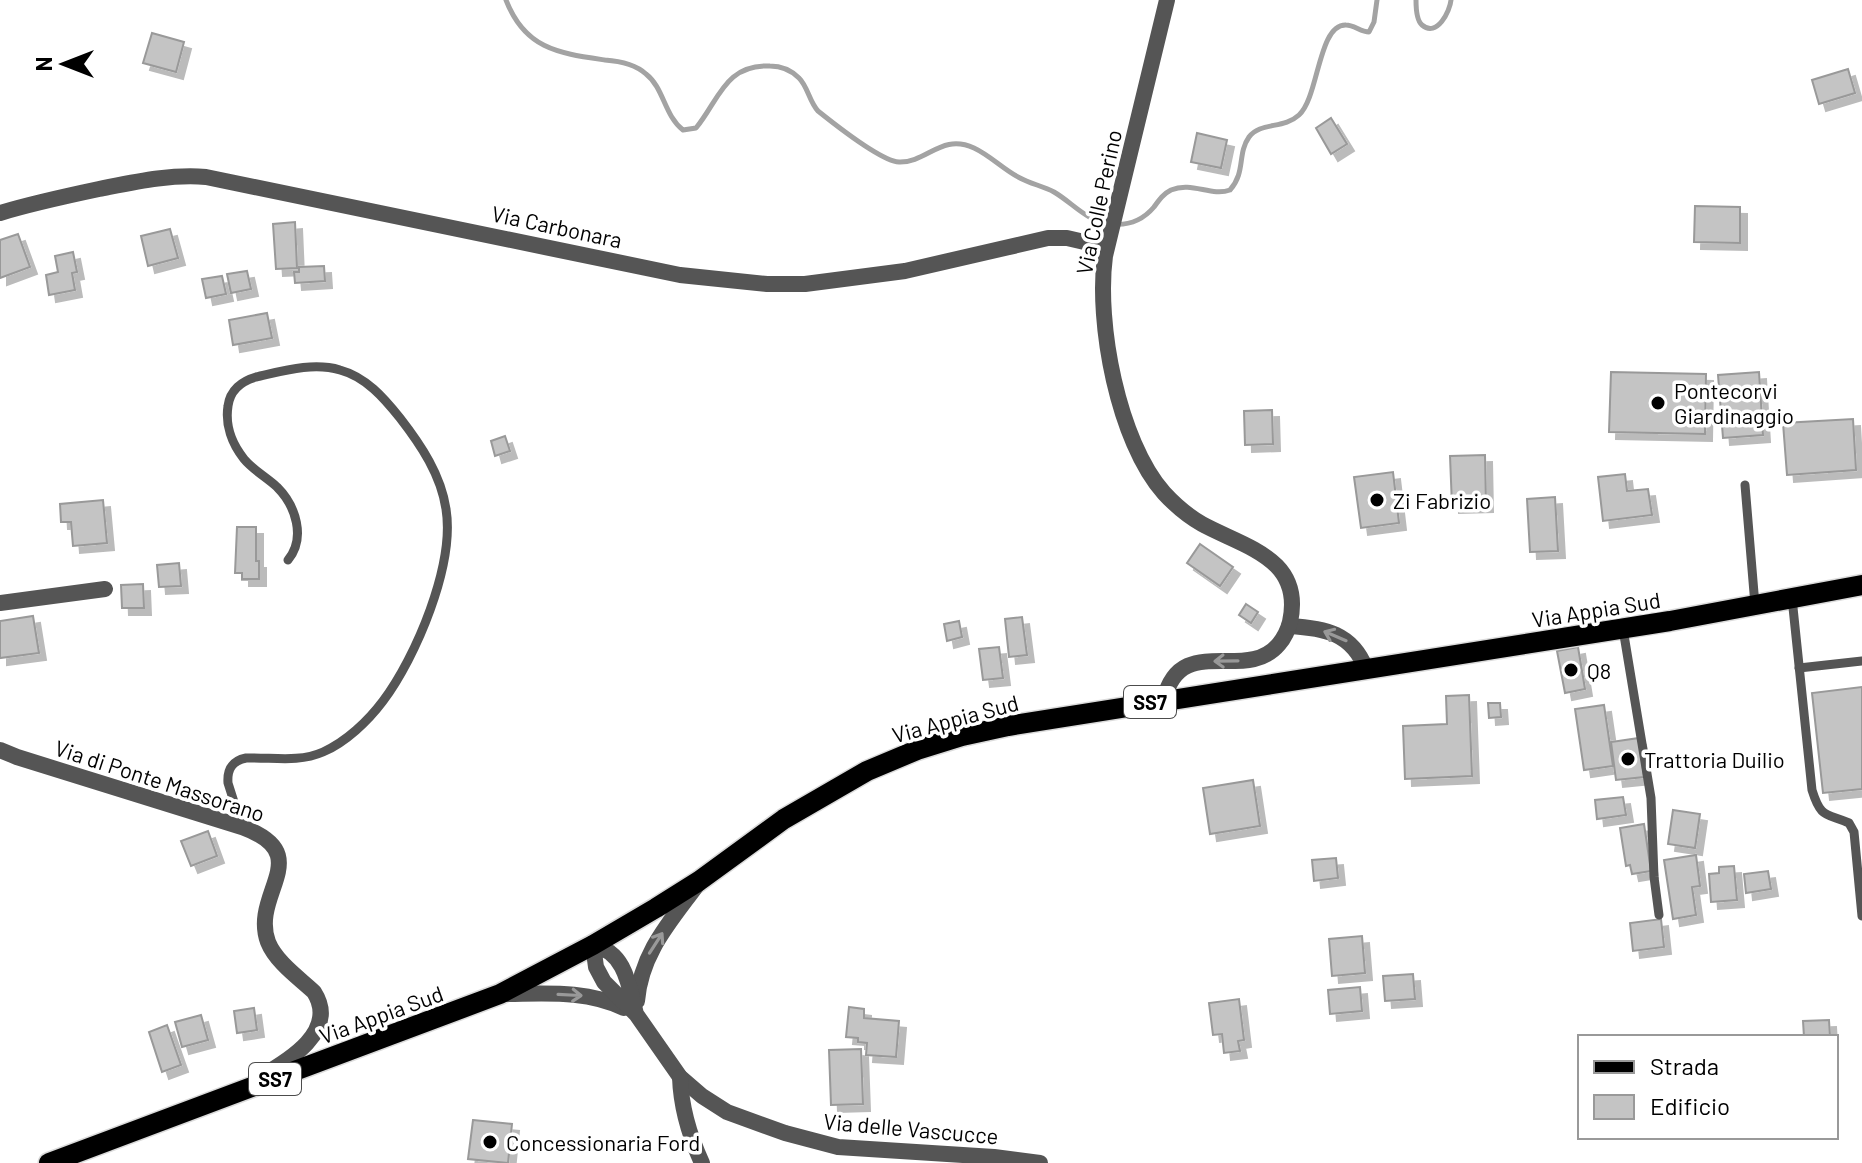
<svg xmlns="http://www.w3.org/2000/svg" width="1862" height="1163" font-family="Barlow,sans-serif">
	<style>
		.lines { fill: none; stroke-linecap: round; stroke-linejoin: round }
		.stream { stroke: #a3a3a3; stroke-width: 5 }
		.building { fill: #c4c4c4; stroke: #999; stroke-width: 2; filter: url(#shadow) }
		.primary-casing { stroke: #dbdbdb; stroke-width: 23 }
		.lane { stroke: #555; stroke-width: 9 }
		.street { stroke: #555; stroke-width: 16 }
		.primary { stroke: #000; stroke-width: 20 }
		.oneway { stroke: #999 }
		.poi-dot { fill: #000; stroke: #fff; stroke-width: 3 }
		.labels { text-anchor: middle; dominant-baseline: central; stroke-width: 7; stroke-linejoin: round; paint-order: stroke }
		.shield { fill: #fff; stroke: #4c4c4c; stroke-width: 2 }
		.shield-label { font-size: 20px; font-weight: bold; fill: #000 }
		.street-label { font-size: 22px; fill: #000; stroke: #fff }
		.poi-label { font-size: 22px; fill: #000; stroke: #fff; text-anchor: start }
	</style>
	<defs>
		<filter id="shadow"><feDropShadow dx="7" dy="7" stdDeviation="0" flood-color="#0004"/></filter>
	</defs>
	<rect width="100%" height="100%" fill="#fff"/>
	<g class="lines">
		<!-- stream -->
		<g class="stream">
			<path d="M506,0C525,49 558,53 605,60C619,61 635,64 646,74C664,88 664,115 683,130L696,128C719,100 725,64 770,66C781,66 791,70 799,78C808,87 809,101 818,111C833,123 881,161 899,162C927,163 941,133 974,148C991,156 1004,170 1020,178C1031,184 1043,186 1054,192C1073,203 1087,222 1111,224C1129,226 1143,220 1154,207C1159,200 1163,194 1171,190C1192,181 1211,197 1230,190C1246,172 1237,154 1249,137C1260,122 1284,129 1299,115C1319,97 1318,24 1346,25C1354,25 1361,32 1369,32L1374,22L1377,0"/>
			<path d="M1416,0C1416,7 1416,20 1422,25C1437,38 1450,11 1451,0"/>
		</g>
	</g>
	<!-- building -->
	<g class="building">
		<polygon points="152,33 184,42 176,72 143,63"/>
		<polygon points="1848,69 1855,93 1819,104 1812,80"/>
		<polygon points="1331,118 1347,144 1331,154 1316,128"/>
		<polygon points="1197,133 1227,140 1221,168 1191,162"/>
		<polygon points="1695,206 1740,207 1740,243 1694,242"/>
		<polygon points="295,222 297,268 276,269 273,224"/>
		<polygon points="170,229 178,258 148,266 141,236"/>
		<polygon points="18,234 30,267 0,278 0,240"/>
		<polygon points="73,252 77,272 72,273 75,290 49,295 46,275 58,272 55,256"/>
		<polygon points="324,266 325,281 295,283 294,272 299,272 299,267"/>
		<polygon points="247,271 251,289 231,293 227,274"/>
		<polygon points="222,276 226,294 206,298 202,279"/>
		<polygon points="267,313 272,338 233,345 229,320"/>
		<polygon points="1611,372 1706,374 1705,434 1609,432"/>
		<polygon points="1759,372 1763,435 1723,438 1718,375"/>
		<polygon points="1272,410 1273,444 1245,445 1244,411"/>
		<polygon points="1853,419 1856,470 1787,475 1783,423"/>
		<polygon points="505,436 510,451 495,456 491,441"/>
		<polygon points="1485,455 1486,505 1452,506 1450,456"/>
		<polygon points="1393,472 1399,523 1361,528 1354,477"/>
		<polygon points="1625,474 1627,491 1648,489 1652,515 1603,521 1598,477"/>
		<polygon points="1555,497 1558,551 1530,552 1527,499"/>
		<polygon points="103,500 107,543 73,546 71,522 61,522 60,504"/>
		<polygon points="237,527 256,527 256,561 259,561 259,579 242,579 242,573 235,573"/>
		<polygon points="1200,544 1233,567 1220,586 1187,563"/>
		<polygon points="179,563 181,586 159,587 157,565"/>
		<polygon points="143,584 144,608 122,608 121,585"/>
		<polygon points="1246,604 1258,612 1251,623 1239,615"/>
		<polygon points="33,616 39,653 0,658 0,621"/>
		<polygon points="1022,617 1027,655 1009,657 1005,619"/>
		<polygon points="959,621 962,637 947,641 944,624"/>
		<polygon points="999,647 1003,678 983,680 979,649"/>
		<polygon points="1578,647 1585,689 1565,693 1557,651"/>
		<polygon points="1862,687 1862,789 1823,793 1812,693"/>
		<polygon points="1469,695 1472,776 1405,779 1403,726 1447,724 1446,696"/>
		<polygon points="1488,703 1500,703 1501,717 1489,718"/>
		<polygon points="1604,705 1613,766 1584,770 1575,709"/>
		<polygon points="1639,738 1644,777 1616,780 1611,742"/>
		<polygon points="1253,780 1260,826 1210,834 1203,788"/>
		<polygon points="1623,797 1626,815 1597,819 1595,800"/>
		<polygon points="1673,810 1700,814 1695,848 1668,844"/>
		<polygon points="1644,824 1651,871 1632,874 1630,865 1626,866 1620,828"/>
		<polygon points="208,831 217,856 191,866 181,841"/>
		<polygon points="1696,855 1700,886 1692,887 1696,915 1673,919 1664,860"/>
		<polygon points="1336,858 1338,878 1314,881 1312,860"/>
		<polygon points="1734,866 1737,900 1711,902 1709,874 1719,873 1719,867"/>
		<polygon points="1768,871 1771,889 1746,893 1744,874"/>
		<polygon points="1661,919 1664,947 1633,951 1630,923"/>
		<polygon points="1362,936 1365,973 1332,976 1329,939"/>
		<polygon points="1413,974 1415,999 1385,1001 1383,976"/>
		<polygon points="1360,987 1362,1011 1330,1014 1328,990"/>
		<polygon points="1239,999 1244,1040 1238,1041 1240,1051 1224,1053 1222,1034 1213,1035 1209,1003"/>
		<polygon points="849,1007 864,1009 864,1018 899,1021 896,1057 866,1055 867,1043 858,1042 858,1038 846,1037"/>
		<polygon points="254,1008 257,1030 237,1033 234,1011"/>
		<polygon points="201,1015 208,1040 182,1047 175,1022"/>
		<polygon points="1829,1020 1830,1037 1804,1037 1803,1021"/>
		<polygon points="167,1025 181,1065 162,1072 149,1032"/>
		<polygon points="861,1049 863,1104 831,1105 829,1050"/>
		<polygon points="473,1120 512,1124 508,1163 468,1159"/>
	</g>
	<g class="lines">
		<!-- primary casing -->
		<g class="primary-casing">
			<polyline id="primary" points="49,1163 500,994 593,945 656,908 699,881 784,819 867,771 917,750 962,736 1008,726 1670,621 1862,585"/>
		</g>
		<!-- lane -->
		<g class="lane">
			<polyline points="1745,485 1755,605"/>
			<path d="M1792,598L1812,790C1821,819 1826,813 1849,823L1854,832L1862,916"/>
			<polyline points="1623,629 1651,798 1654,877 1659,915"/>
			<polyline points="1799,668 1862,661"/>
			<path d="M242,827L228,783C227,769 232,761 246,758C272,757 298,763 323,752C346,742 368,721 383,701C416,657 455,565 446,509C441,475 421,445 400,418C384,398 366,377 340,370C313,362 283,371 256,377C242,381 230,390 228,406C225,425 232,444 244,459C253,470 266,477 277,487C296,506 306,538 288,560"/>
		</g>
		<!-- street -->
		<g class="street">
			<path d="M0,213C33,203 66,196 99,189C135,182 170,174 206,177L680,275L767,284H805L905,271L1048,238H1067L1106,247"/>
			<polyline points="0,603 105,589"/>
			<path d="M1289,626C1325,628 1352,633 1366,669"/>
			<path d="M1164,700C1180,631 1246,684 1279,644C1284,638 1288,630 1290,622C1304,558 1244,547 1202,524C1188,516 1175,505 1164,493C1118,441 1096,323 1105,256L1167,0"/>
			<path d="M0,750L17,757L242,827C318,855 250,893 268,942C276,962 299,978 314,992C339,1031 288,1061 260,1077"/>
			<path d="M501,994C542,994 585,989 624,1008"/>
			<path d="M637,1001C641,953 670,922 697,885"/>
			<path d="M636,1014C629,986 626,952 593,945L596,967L604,982L636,1014L680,1077L702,1096L727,1112L785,1133L838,1147L994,1157L1040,1163"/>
			<path d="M680,1077C681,1108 689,1135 702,1163"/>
		</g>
		<!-- primary -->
		<use href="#primary" class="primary"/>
	</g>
	<!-- one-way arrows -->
	<defs><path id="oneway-shaft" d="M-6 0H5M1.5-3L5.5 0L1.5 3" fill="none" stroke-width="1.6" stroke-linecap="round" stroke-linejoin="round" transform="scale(2)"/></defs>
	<g class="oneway">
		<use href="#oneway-shaft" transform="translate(1335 636) rotate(-157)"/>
		<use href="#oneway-shaft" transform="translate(1226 661) rotate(179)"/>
		<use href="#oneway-shaft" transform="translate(656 943) rotate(-57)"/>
		<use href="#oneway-shaft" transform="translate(570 995) rotate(3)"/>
	</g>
	<!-- markers -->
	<g class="poi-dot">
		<circle cx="1658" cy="403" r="8"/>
		<circle cx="1377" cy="500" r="8"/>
		<circle cx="1571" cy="670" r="8"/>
		<circle cx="1628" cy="759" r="8"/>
		<circle cx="490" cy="1142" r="8"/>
	</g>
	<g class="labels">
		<!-- shield labels -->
		<g class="shield">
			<rect x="1124" y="686" width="52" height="32" rx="6"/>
			<rect x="249" y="1063" width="52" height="32" rx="6"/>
		</g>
		<g class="shield-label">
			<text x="1150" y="702">SS7</text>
			<text x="275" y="1079">SS7</text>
		</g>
		<!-- street labels -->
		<g class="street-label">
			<text transform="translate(1098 202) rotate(-78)">Via Colle Perino</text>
			<text transform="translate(557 226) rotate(12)">Via Carbonara</text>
			<text transform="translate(1596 609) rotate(-9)">Via Appia Sud</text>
			<text transform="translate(955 718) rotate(-15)">Via Appia Sud</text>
			<text transform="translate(160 780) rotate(18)">Via di Ponte Massorano</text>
			<text transform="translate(381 1014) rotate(-20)">Via Appia Sud</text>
			<text transform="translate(911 1128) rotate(5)">Via delle Vascucce</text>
		</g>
		<!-- poi labels -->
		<g class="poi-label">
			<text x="1674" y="390">Pontecorvi<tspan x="1674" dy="25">Giardinaggio</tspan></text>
			<text x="1393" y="500">Zi Fabrizio</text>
			<text x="1587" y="670">Q8</text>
			<text x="1644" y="759">Trattoria Duilio</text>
			<text x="506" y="1142">Concessionaria Ford</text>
		</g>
	</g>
	<!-- legend -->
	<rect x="1578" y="1035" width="260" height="104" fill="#ffffff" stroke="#999999" stroke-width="2"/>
	<rect x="1594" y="1061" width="40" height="12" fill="#000000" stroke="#999999" stroke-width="2"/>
	<text x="1650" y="1075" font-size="24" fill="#000000">Strada</text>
	<rect x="1594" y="1095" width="40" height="24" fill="#c4c4c4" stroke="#999999" stroke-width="2"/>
	<text x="1650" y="1115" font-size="24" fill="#000000">Edificio</text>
	<!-- north arrow -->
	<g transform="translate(64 64) rotate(270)" stroke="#ffffff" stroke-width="6" paint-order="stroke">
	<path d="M0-6L14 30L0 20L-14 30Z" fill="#000000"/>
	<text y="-12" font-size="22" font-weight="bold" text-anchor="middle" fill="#000000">N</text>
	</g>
</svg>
